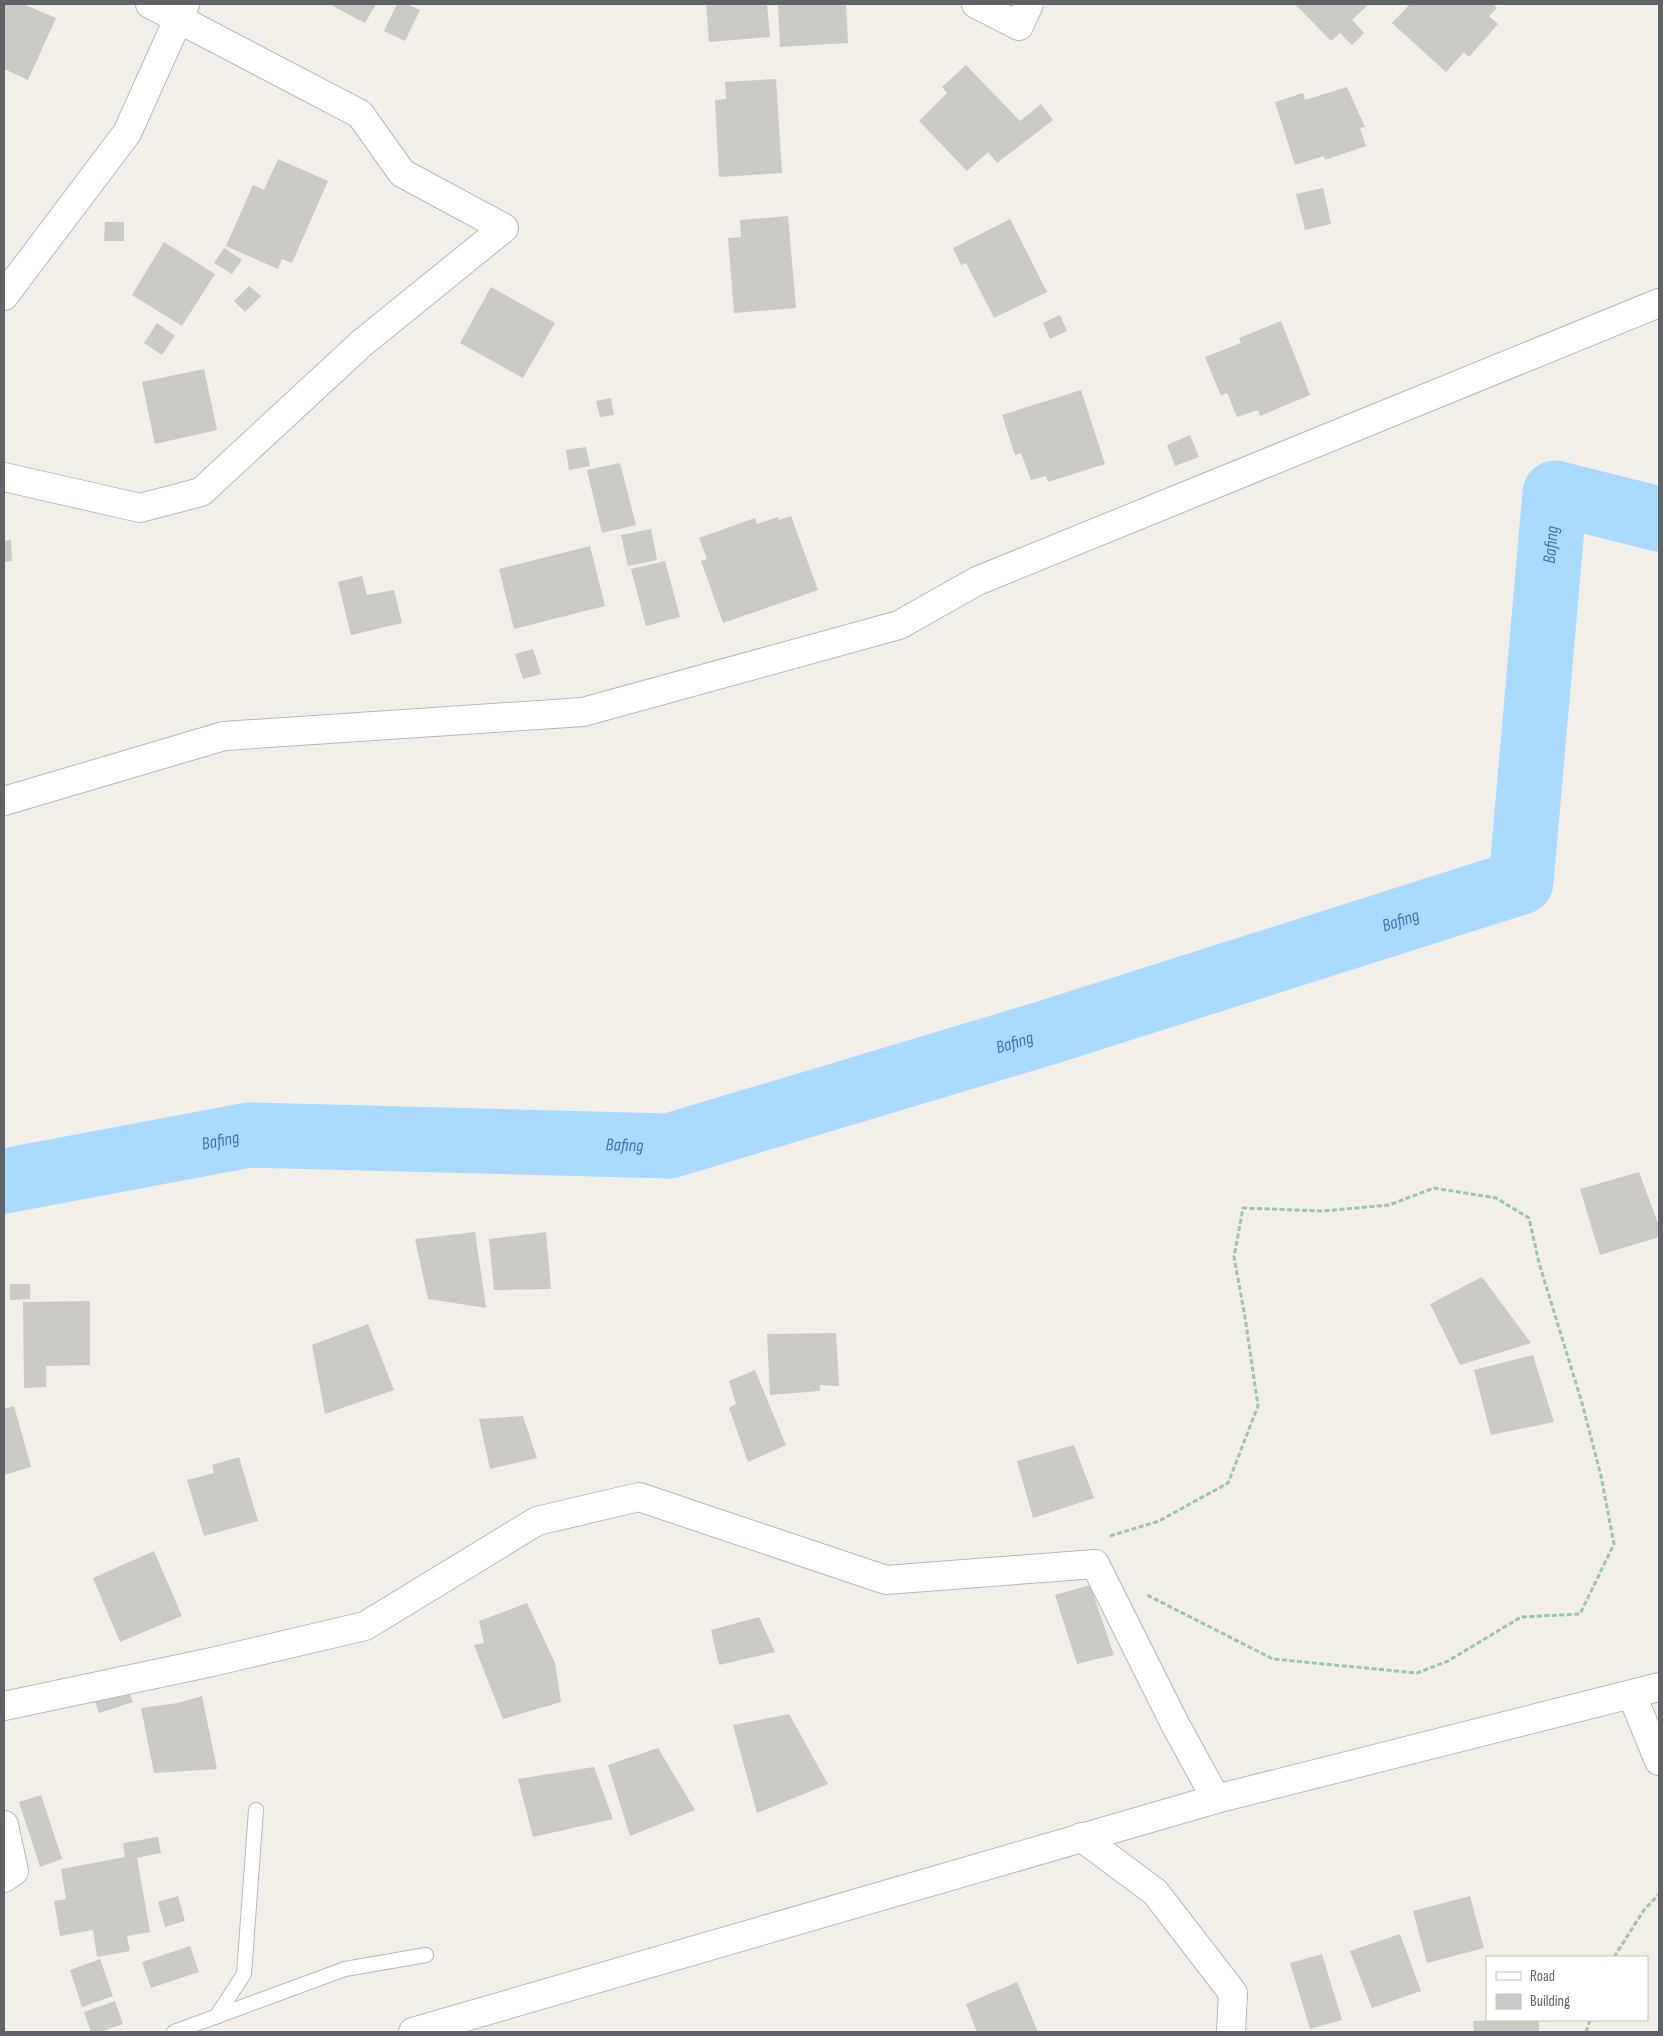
<svg xmlns="http://www.w3.org/2000/svg" width="1663" height="2036" font-family="'Sofia Sans Condensed',sans-serif">
	<style>
		.lines { fill: none; stroke-linecap: round; stroke-linejoin: round }
		.river { stroke: #aadaff; stroke-width: 65 }
		.building { fill: #cccac5 }
		.lane-casing { stroke: #b5b8bc; stroke-width: 16 }
		.street-casing { stroke: #b5b8bc; stroke-width: 30 }
		.secondary-casing { stroke: #b6babf; stroke-width: 30 }
		.path { stroke: #9cc7a9; stroke-width: 3; stroke-dasharray: 5 2.5; stroke-linecap: butt }
		.lane { stroke: #fff; stroke-width: 14 }
		.street { stroke: #fff; stroke-width: 28 }
		.secondary { stroke: #fff; stroke-width: 28 }
		.labels { text-anchor: middle; dominant-baseline: central; stroke-width: 4; stroke-linejoin: round; paint-order: stroke }
		.water-label { font-size: 18px; font-style: italic; fill: #4174aa; stroke: #fff }
	</style>
	<rect width="100%" height="100%" fill="#f1efe8"/>
	<g class="lines">
		<!-- river -->
		<path class="river" id="s1" d="M4,1181L249,1135L669,1146L1049,1032L1521,882L1555,493L1659,519"/>
	</g>
	<!-- building -->
	<g class="building">
		<polygon points="4,4 23,4 56,18 28,80 4,69"/>
		<polygon points="329,4 376,4 365,23"/>
		<polygon points="397,4 407,4 420,10 405,41 384,31"/>
		<polygon points="706,4 767,4 770,37 709,42"/>
		<polygon points="778,4 846,4 848,43 780,47"/>
		<polygon points="1295,4 1369,4 1352,20 1364,33 1352,45 1340,33 1331,41"/>
		<polygon points="1410,4 1492,4 1497,8 1489,16 1498,24 1469,57 1464,52 1446,72 1392,23"/>
		<polygon points="966,65 1020,121 1041,104 1053,120 997,163 988,152 967,171 919,121 947,93 942,87"/>
		<polygon points="776,79 782,173 719,177 715,100 726,99 725,82"/>
		<polygon points="1347,87 1365,127 1360,128 1366,146 1325,160 1324,156 1295,165 1275,102 1303,93 1305,100"/>
		<polygon points="278,159 328,181 292,263 282,259 278,269 226,246 253,185 264,190"/>
		<polygon points="1323,188 1331,224 1305,230 1296,194"/>
		<polygon points="788,216 796,308 734,313 728,238 741,237 740,220"/>
		<polygon points="1010,219 1047,292 994,318 966,263 961,265 953,248"/>
		<polygon points="105,222 124,222 124,241 104,241"/>
		<polygon points="164,242 215,274 182,326 132,295"/>
		<polygon points="224,248 242,260 232,274 214,263"/>
		<polygon points="249,286 261,296 245,312 234,301"/>
		<polygon points="491,287 555,323 523,378 460,343"/>
		<polygon points="1060,315 1067,331 1050,339 1043,323"/>
		<polygon points="1281,321 1310,395 1260,416 1258,410 1237,417 1227,393 1221,396 1205,357 1241,343 1239,338"/>
		<polygon points="157,323 175,336 162,355 144,343"/>
		<polygon points="204,369 217,430 155,444 142,382"/>
		<polygon points="1081,390 1105,464 1048,482 1046,476 1031,480 1021,453 1015,455 1002,415"/>
		<polygon points="611,398 614,415 600,417 596,401"/>
		<polygon points="1190,435 1199,457 1175,466 1167,445"/>
		<polygon points="586,447 590,466 569,470 566,450"/>
		<polygon points="620,463 636,525 602,533 587,470"/>
		<polygon points="791,516 818,590 723,623 701,561 707,559 699,538 755,518 757,524 778,517 779,520"/>
		<polygon points="651,529 657,560 628,566 621,535"/>
		<polygon points="11,540 12,561 4,562 4,541"/>
		<polygon points="590,546 605,606 514,629 499,569"/>
		<polygon points="665,561 680,617 646,626 631,569"/>
		<polygon points="362,576 367,595 394,590 402,623 351,635 338,582"/>
		<polygon points="533,649 541,674 523,679 515,654"/>
		<polygon points="1639,1172 1659,1226 1659,1237 1600,1255 1580,1189"/>
		<polygon points="475,1232 486,1308 428,1299 415,1239"/>
		<polygon points="546,1232 551,1289 494,1290 489,1239"/>
		<polygon points="1482,1277 1531,1343 1460,1365 1430,1304"/>
		<polygon points="10,1284 30,1284 30,1299 10,1300"/>
		<polygon points="90,1301 90,1365 46,1366 46,1387 24,1388 23,1302"/>
		<polygon points="368,1324 394,1390 325,1414 312,1345"/>
		<polygon points="836,1333 839,1386 820,1385 820,1391 770,1395 767,1334"/>
		<polygon points="1533,1355 1554,1422 1491,1435 1474,1370"/>
		<polygon points="755,1370 786,1445 748,1462 729,1408 736,1404 729,1381"/>
		<polygon points="14,1406 31,1467 4,1475 4,1409"/>
		<polygon points="523,1416 537,1458 490,1469 479,1419"/>
		<polygon points="1074,1445 1094,1498 1033,1518 1017,1461"/>
		<polygon points="239,1457 258,1521 204,1536 187,1480 214,1473 212,1465"/>
		<polygon points="154,1551 182,1616 120,1642 93,1578"/>
		<polygon points="1090,1585 1114,1655 1077,1664 1055,1595"/>
		<polygon points="527,1603 555,1663 561,1702 503,1719 474,1645 484,1643 479,1621"/>
		<polygon points="759,1617 775,1652 719,1665 711,1630"/>
		<polygon points="128,1690 133,1702 99,1713 95,1701"/>
		<polygon points="202,1696 217,1769 154,1773 141,1708 178,1703"/>
		<polygon points="789,1714 828,1784 757,1813 733,1725"/>
		<polygon points="658,1748 695,1810 630,1836 608,1765"/>
		<polygon points="594,1767 613,1819 533,1837 518,1779"/>
		<polygon points="41,1795 62,1859 40,1867 19,1802"/>
		<polygon points="158,1837 161,1853 137,1858 150,1932 127,1936 130,1951 97,1957 93,1930 60,1936 54,1901 66,1899 61,1869 125,1857 123,1843"/>
		<polygon points="178,1896 185,1921 165,1927 158,1902"/>
		<polygon points="1470,1896 1484,1948 1427,1963 1413,1911"/>
		<polygon points="1400,1934 1421,1991 1372,2008 1350,1951"/>
		<polygon points="190,1946 199,1972 151,1988 142,1962"/>
		<polygon points="1322,1954 1342,2020 1310,2029 1290,1963"/>
		<polygon points="100,1959 113,1996 82,2007 70,1970"/>
		<polygon points="1017,1982 1038,2032 977,2032 966,2004"/>
		<polygon points="115,2001 123,2024 100,2032 91,2032 84,2012"/>
		<polygon points="1539,2020 1539,2032 1474,2032 1473,2021"/>
	</g>
	<g class="lines">
		<!-- lane casing -->
		<g class="lane-casing">
			<g id="lane">
				<polyline points="216,2017 244,1974 256,1810"/>
				<polyline points="174,2032 345,1969 426,1955"/>
			</g>
		</g>
		<!-- street casing -->
		<g class="street-casing">
			<g id="street">
				<polyline points="976,4 1019,26 1029,4"/>
				<polyline points="4,296 127,133 185,4"/>
				<polyline points="4,477 140,508 201,492 362,343 504,228 402,173 360,114 150,4"/>
				<polyline points="4,801 224,736 583,712 899,625 977,581 1659,303"/>
				<polyline points="1632,1695 1659,1761"/>
				<polyline points="4,1706 212,1662 365,1626 537,1521 639,1497 886,1580 1095,1564 1175,1724 1216,1799"/>
				<polyline points="4,1825 14,1871 4,1878"/>
				<polyline points="1081,1837 1155,1892 1233,1993 1231,2032"/>
			</g>
		</g>
		<!-- secondary casing -->
		<g class="secondary-casing">
			<polyline id="secondary" points="413,2032 1216,1799 1659,1687"/>
		</g>
		<!-- path -->
		<g class="path">
			<polyline points="1110,1536 1159,1521 1228,1483 1258,1406 1245,1317 1234,1257 1243,1208 1323,1211 1389,1205 1434,1188 1496,1198 1529,1218 1539,1263 1582,1403 1601,1476 1614,1544 1580,1614 1521,1617 1448,1661 1417,1673 1273,1659 1147,1595"/>
			<polyline points="1614,1957 1644,1910 1659,1894"/>
			<polyline points="1586,2032 1590,2020"/>
		</g>
		<!-- lane -->
		<use href="#lane" class="lane"/>
		<!-- street -->
		<use href="#street" class="street"/>
		<!-- secondary -->
		<use href="#secondary" class="secondary"/>
	</g>
	<g class="labels">
		<!-- water labels -->
		<g class="water-label">
			<text stroke="none"><textPath href="#s1" startOffset="1900">Bafing</textPath></text>
			<text stroke="none"><textPath href="#s1" startOffset="1435">Bafing</textPath></text>
			<text stroke="none"><textPath href="#s1" startOffset="1030">Bafing</textPath></text>
			<text stroke="none"><textPath href="#s1" startOffset="220">Bafing</textPath></text>
			<text stroke="none"><textPath href="#s1" startOffset="625">Bafing</textPath></text>
		</g>
	</g>
	<!-- border -->
	<rect width="1663" height="2036" fill="none" stroke="#5f6368" stroke-width="10"/>
	<!-- legend -->
	<rect x="1486" y="1956" width="162" height="65" fill="#ffffff" stroke="#bfc1c3"/>
	<rect x="1496" y="1972" width="25" height="8" fill="#ffffff" stroke="#bfc1c3"/>
	<text x="1530" y="1981" font-size="15" fill="#5f6368">Road</text>
	<rect x="1496" y="1994" width="25" height="15" fill="#cccac5" stroke="#bfc1c3"/>
	<text x="1530" y="2006" font-size="15" fill="#5f6368">Building</text>
</svg>
